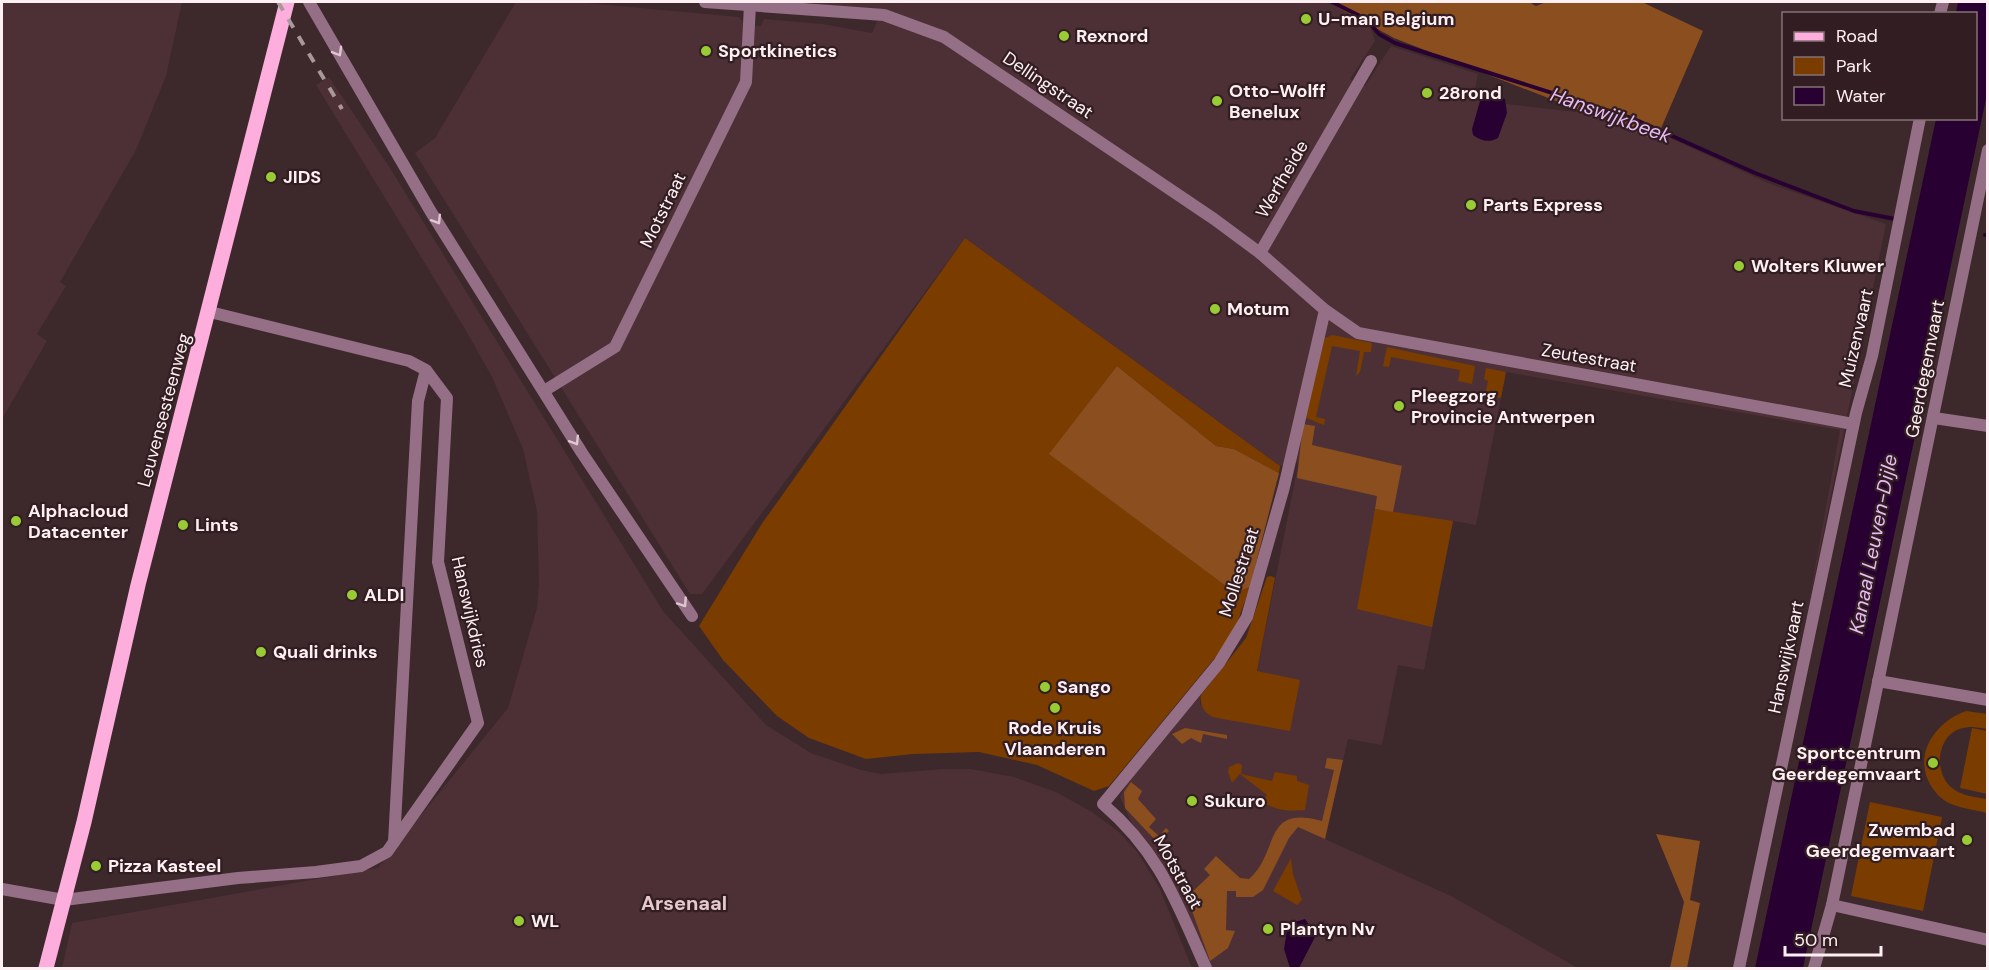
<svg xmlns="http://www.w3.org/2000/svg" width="1989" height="970" font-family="'DM Sans',sans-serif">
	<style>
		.built { fill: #4c3035 }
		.green { fill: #7b3c00 }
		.forest { fill: #8b4e1e }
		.water { fill: #280032 }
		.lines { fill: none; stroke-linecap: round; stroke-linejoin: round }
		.stream { stroke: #280032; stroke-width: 4 }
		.street { stroke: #956f85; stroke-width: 12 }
		.primary { stroke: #fdaedd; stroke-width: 15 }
		.rail { stroke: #a9989b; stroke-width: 4; stroke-dasharray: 10 10; stroke-linecap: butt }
		.oneway { stroke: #dec9d1 }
		.poi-dot { fill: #99cb35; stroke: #321e22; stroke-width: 2 }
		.labels { text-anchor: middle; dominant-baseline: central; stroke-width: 4.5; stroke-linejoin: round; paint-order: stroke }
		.poi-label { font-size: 18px; font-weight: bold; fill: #fef0f2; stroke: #321e22; text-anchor: start }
		.street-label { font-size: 18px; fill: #fef0f2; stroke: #321e22 }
		.water-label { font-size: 20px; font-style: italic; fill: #e9bbf5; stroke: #321e22 }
		.neighbourhood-label { font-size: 20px; font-weight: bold; fill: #e5c9cd; stroke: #321e22 }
	</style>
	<rect width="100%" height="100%" fill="#3d282c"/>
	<!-- built -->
	<g class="built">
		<polygon points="2,2 182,2 166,76 136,150 60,282 66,286 37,334 47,341 2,419"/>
		<polygon points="516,2 576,2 739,17 744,24 761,26 764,19 822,24 872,33 881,12 802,2 1326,2 1366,21 1370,26 1375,41 1350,79 1365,86 1391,46 1478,74 1473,100 1602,115 1640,124 1768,183 1886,224 1806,618 1840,430 1506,372 1476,525 1453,521 1424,670 1398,665 1382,745 1348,739 1325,839 1451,896 1578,968 1209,968 1154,852 1131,822 1120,797 1126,784 1201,695 1200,704 1212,717 1234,720 1257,672 1298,465 1297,462 1280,466 965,238 702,594 690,594 415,153 435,138"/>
		<polygon points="329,77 390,168 663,611 766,725 811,753 861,770 881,774 943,769 971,769 1014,777 1056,792 1092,812 1119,832 1138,853 1160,889 1192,968 62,968 72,923 378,868 508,708 537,608 539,584 537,511 523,449 492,377 465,329 316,85"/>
	</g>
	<!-- green -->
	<g class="green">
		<polygon points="965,238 1280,466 1279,473 1234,449 1216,446 1117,366 1050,454 1235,593 1250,587 1236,626 1218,654 1109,786 1094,791 1037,765 979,752 913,754 866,759 809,738 777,716 723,660 699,626 761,525"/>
		<polygon points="1332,335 1372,343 1371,352 1364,352 1360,372 1356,376 1360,351 1332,346 1316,417 1325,419 1324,425 1306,418 1323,339"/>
		<polygon points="1387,347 1475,366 1472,384 1458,381 1460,370 1391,357 1389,367 1383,366"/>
		<polygon points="1486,368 1506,372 1501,398 1485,395 1488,381 1484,379"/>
		<polygon points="1375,509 1453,521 1432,627 1357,609"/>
		<path d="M1271,576L1275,578L1257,671L1300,680L1290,731L1212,717C1203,711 1200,706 1201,695L1246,638L1267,577Z"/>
		<path d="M1966,711L1987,714V729C1976,727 1966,725 1955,731C1936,742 1935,774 1952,788C1962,796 1975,797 1987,799V813C1972,809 1951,808 1939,796C1908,764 1930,724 1966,711Z"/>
		<polygon points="1972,728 1987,731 1987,794 1960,788"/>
		<path d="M1238,763L1242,765L1241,774L1272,781L1275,772L1297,776V781L1309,785L1305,810C1287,811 1278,811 1262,802L1267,795L1240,774L1232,783L1228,772L1229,767Z"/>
		<polygon points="1870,802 1942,817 1923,911 1851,896"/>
		<polygon points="1291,858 1293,874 1302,900 1297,905 1273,891"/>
	</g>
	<!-- forest -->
	<g class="forest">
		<polygon points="1328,2 1529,2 1536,6 1546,2 1642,2 1703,31 1656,140 1394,38"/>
		<polygon points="1117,366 1216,446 1234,449 1279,473 1250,587 1235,593 1049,454"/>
		<polygon points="1303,424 1315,426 1312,445 1402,466 1393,512 1375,509 1377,496 1297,478"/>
		<polygon points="1185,728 1227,735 1227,739 1203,734 1201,743 1191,738 1182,744 1172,734"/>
		<path d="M1327,758L1343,760L1325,839L1298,827L1289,838L1263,890L1253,897H1236V891H1227L1226,930L1235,931L1228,948L1210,961L1187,897L1210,875L1204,869L1216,856L1240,878L1249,879C1280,852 1262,804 1322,821L1334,770L1325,768Z"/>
		<polygon points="1131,782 1142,791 1138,799 1156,819 1149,827 1159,836 1166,828 1169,831 1157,842 1125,808 1124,792"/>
		<polygon points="1656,834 1700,841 1690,900 1700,903 1687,968 1670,968 1684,902"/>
	</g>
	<!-- water -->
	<g class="water">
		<polygon points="1958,2 1987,2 1987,94 1803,968 1755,968 1936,119 1976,118 1976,14 1956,13"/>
		<path d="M1482,94L1505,99L1507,113L1498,138C1489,143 1481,141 1473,135L1472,129Z"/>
		<polygon points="1305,919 1316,935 1299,968 1290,968 1284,949 1288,924"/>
	</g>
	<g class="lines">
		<!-- stream -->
		<g class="stream">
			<polyline points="1332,2 1366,19 1379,34 1395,43 1634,119 1755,173 1854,211 1895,219"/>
			<polyline points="1985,235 1988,235"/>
		</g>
		<!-- street -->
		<g class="street">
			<polyline points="309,2 431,212 582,453 692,616"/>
			<polyline points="705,2 884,15 944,37 1214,219 1260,253 1325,310 1358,333 1853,424"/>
			<polyline points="1940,14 1943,2"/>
			<polyline points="1260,253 1371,61"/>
			<polyline points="210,312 409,361 426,370 418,401 394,842 478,723 438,562 447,398 426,370"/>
			<polyline points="544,391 615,347 746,82 750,5"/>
			<polyline points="1934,418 1988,426"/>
			<polyline points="1878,681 1988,700"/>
			<polyline points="2,889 64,900 238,878 316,872 361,866 387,852 394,842"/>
			<polyline points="1832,905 1988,940"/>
			<path d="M1206,968C1176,901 1160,853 1103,804L1219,663L1247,617L1284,487L1325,310"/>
			<polyline points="1739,968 1856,413 1872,356 1920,118"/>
			<polyline points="1814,968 1832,905 1988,150"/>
		</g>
		<!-- primary -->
		<polyline class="primary" points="46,968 84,822 138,585 287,2"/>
		<!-- rail -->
		<polyline class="rail" points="278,2 342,109"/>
	</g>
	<!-- one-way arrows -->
	<defs><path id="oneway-chevron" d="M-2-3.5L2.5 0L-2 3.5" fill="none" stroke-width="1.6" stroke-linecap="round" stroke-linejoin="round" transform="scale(1.5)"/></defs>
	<g class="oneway">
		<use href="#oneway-chevron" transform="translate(338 52) rotate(60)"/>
		<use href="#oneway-chevron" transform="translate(437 220) rotate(58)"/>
		<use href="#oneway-chevron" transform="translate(575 441) rotate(58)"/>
		<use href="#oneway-chevron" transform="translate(683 603) rotate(56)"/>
	</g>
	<!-- markers -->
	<g class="poi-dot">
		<circle cx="1306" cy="19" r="6"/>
		<circle cx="1064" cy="36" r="6"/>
		<circle cx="706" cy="51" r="6"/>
		<circle cx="1427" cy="93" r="6"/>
		<circle cx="1217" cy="101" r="6"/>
		<circle cx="271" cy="177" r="6"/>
		<circle cx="1471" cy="205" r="6"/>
		<circle cx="1739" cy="266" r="6"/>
		<circle cx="1215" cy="309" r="6"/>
		<circle cx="1399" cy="406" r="6"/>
		<circle cx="16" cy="521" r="6"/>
		<circle cx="183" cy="525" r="6"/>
		<circle cx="352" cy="595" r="6"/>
		<circle cx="261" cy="652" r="6"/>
		<circle cx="1045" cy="687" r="6"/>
		<circle cx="1055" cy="708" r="6"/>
		<circle cx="1933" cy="763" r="6"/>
		<circle cx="1192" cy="801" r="6"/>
		<circle cx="1967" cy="840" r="6"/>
		<circle cx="96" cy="866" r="6"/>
		<circle cx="519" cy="921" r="6"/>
		<circle cx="1268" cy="929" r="6"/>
	</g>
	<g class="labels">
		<!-- poi labels -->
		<g class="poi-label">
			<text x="1318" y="19">U-man Belgium</text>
			<text x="1076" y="36">Rexnord</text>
			<text x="718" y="51">Sportkinetics</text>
			<text x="1229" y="91">Otto-Wolff<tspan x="1229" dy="21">Benelux</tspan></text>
			<text x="1439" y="93">28rond</text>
			<text x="283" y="177">JIDS</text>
			<text x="1483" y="205">Parts Express</text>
			<text x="1751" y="266">Wolters Kluwer</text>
			<text x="1227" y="309">Motum</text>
			<text x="1411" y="396">Pleegzorg<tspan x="1411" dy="21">Provincie Antwerpen</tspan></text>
			<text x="28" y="511">Alphacloud<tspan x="28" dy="21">Datacenter</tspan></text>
			<text x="195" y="525">Lints</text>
			<text x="364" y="595">ALDI</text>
			<text x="273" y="652">Quali drinks</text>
			<text x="1057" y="687">Sango</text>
			<text x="1055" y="728" text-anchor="middle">Rode Kruis<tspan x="1055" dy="21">Vlaanderen</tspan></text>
			<text x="1921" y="753" text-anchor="end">Sportcentrum<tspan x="1921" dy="21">Geerdegemvaart</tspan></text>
			<text x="1204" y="801">Sukuro</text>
			<text x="1955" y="830" text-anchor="end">Zwembad<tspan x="1955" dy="21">Geerdegemvaart</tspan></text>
			<text x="108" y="866">Pizza Kasteel</text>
			<text x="531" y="921">WL</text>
			<text x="1280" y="929">Plantyn Nv</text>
		</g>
		<!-- street labels -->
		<g class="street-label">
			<text transform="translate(1048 85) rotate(34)">Dellingstraat</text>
			<text transform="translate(1282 179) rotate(-60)">Werfheide</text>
			<text transform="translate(663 210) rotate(-64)">Motstraat</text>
			<text transform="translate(1856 338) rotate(-77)">Muizenvaart</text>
			<text transform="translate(1589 358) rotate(10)">Zeutestraat</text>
			<text transform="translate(1925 369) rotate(-79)">Geerdegemvaart</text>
			<text transform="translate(164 410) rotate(-75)">Leuvensesteenweg</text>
			<text transform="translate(1239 572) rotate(-72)">Mollestraat</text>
			<text transform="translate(470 612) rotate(77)">Hanswijkdries</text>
			<text transform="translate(1786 657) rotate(-78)">Hanswijkvaart</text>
			<text transform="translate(1178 872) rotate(61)">Motstraat</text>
		</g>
		<!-- water labels -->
		<g class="water-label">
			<text transform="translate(1611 115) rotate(20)">Hanswijkbeek</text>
			<text transform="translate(1873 544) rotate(-79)">Kanaal Leuven-Dijle</text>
		</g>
		<!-- neighbourhood labels -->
		<g class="neighbourhood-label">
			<text x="684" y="903">Arsenaal</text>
		</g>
	</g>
	<!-- border -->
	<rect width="1989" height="970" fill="none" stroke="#fef0f2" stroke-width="6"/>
	<!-- legend -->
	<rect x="1782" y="12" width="195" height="108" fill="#321e22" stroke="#847275" stroke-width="1.5"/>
	<rect x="1794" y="32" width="30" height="9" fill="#fdaedd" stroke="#847275" stroke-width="1.5"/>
	<text x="1836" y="42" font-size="18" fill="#fef0f2">Road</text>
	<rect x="1794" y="57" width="30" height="18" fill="#7b3c00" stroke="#847275" stroke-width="1.5"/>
	<text x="1836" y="72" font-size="18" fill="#fef0f2">Park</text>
	<rect x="1794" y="87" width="30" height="18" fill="#280032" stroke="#847275" stroke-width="1.5"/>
	<text x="1836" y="102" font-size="18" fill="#fef0f2">Water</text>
	<!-- scale -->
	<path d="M1785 946v9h96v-9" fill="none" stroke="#fef0f2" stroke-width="3"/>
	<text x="1794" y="946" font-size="18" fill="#fef0f2" stroke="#321e22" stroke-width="4.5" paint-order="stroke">50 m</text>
</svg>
